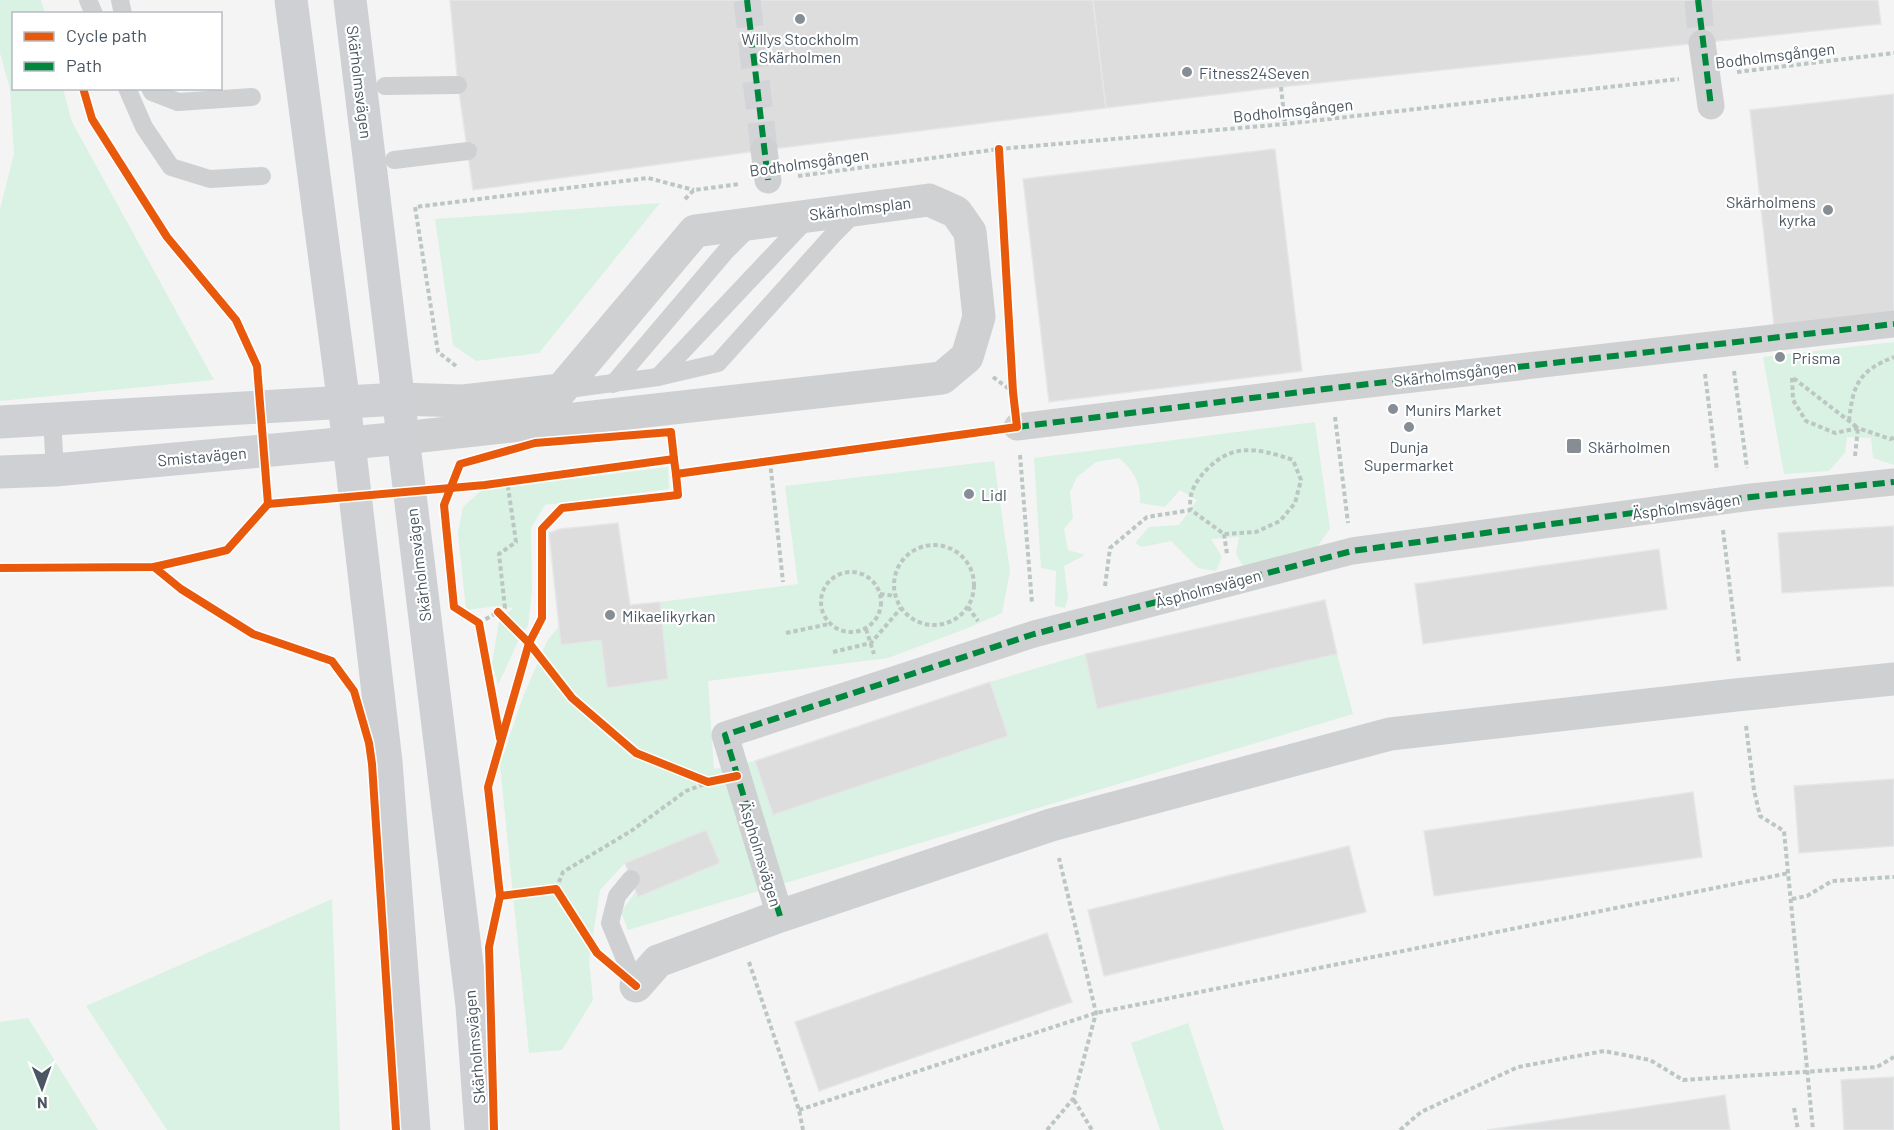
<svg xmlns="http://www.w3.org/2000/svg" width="1894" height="1130" font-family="Barlow,sans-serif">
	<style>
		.green { fill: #d9f2e3 }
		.building { fill: #ddddde; stroke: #e5e6e7; stroke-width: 1.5 }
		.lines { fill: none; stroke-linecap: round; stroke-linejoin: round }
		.pedestrian-tunnel { stroke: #d2d4d7; stroke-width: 27; stroke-dasharray: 27 14; stroke-linecap: butt }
		.path { stroke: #bcc7c4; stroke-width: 4; stroke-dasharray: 4.5 3; stroke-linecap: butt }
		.service { stroke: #ced0d2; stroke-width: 18 }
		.pedestrian { stroke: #ced0d2; stroke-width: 27 }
		.minor { stroke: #ced0d2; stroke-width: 33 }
		.secondary { stroke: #ced0d4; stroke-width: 33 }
		.quiet { stroke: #00873e; stroke-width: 6; stroke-dasharray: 12 6; stroke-linecap: butt }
		.cycleway-casing { stroke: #fff; stroke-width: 11 }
		.cycleway { stroke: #e8590c; stroke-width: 8 }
		.poi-dot { fill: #868d94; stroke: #fff; stroke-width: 2 }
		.labels { text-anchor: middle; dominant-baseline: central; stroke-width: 4.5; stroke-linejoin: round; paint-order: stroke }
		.poi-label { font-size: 16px; fill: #4a5661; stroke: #fff; text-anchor: start }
		.street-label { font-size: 16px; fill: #4a5661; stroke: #fff }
	</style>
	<rect width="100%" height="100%" fill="#f4f4f4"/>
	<!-- green -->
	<g class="green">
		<polygon points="0,0 41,0 45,13 14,14 14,88 63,89 72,122 214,380 0,401 0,209 14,154 10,89 0,53"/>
		<polygon points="660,203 539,353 476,361 453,345 435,219"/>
		<polygon points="1894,342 1894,465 1873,458 1871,438 1847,437 1845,453 1829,471 1784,474 1763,357"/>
		<path d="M1315,422L1330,529L1316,548L1243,566L1236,554L1239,537L1211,539L1222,557L1216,571L1198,568L1171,541L1142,547L1135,543L1149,527L1179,525L1197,500L1180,490L1165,507L1140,503C1141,483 1134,471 1119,458L1096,462L1077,477L1070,492L1073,518L1064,529L1068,550L1085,555L1064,566L1068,598L1065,608L1055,606L1056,571L1041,568L1034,458Z"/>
		<polygon points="994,461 1010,571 1002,613 968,628 888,658 708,681 714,769 755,761 773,814 990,682 1085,654 1097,708 1337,654 1353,714 628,930 621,912 636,891 639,897 720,863 706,830 625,863 600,890 589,961 593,1000 562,1050 529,1053 500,765 523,697 547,641 559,626 561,645 601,640 607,688 668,679 660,602 798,584 785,486"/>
		<polygon points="668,467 669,489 545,505 531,528 532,590 528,626 521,635 498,685 492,663 499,622 513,608 497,606 466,610 458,533 463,507 482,490"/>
		<polygon points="332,899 340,1130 167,1130 86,1006"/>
		<polygon points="28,1018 98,1130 0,1130 0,1022"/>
		<polygon points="1188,1023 1224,1130 1160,1130 1131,1043"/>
	</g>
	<!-- building -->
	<g class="building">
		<polygon points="450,0 1093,0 1106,108 764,150 473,190 458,85"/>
		<polygon points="1093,0 1878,0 1881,24 1281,87 1106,108"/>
		<polygon points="1894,94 1894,311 1774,325 1750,110"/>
		<polygon points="1275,149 1302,371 1049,402 1023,179"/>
		<polygon points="618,523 630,605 660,602 668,679 607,688 601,640 561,645 549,533 560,529"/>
		<polygon points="1894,526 1894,586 1782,593 1778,533"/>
		<polygon points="1659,549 1667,609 1423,644 1415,584"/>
		<polygon points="1325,600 1337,654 1097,709 1085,654"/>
		<polygon points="990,682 1008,736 773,815 755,761"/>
		<polygon points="1894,779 1894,846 1799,853 1794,786"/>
		<polygon points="1693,792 1702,857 1434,896 1424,831"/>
		<polygon points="706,830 720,863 638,897 625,863"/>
		<polygon points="1349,846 1366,912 1104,976 1088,910"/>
		<polygon points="1047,933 1072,1002 819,1091 795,1022"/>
		<polygon points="1894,1077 1894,1130 1844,1130 1841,1080"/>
		<polygon points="1725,1095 1730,1130 1487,1130"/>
	</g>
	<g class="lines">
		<!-- pedestrian-tunnel -->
		<g class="pedestrian-tunnel">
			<polyline points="747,0 764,150"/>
			<polyline points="1698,0 1702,43"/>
		</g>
		<!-- path -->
		<g class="path">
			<polyline points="1737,72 1894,53"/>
			<polyline points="1281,87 1285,124"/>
			<polyline points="798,176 999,149 1285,124 1679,79"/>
			<polyline points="685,199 694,190 740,184"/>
			<polyline points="456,366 438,352 415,207 648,178 694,190"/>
			<polyline points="1734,371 1747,468"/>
			<polyline points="1705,374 1717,471"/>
			<polyline points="993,377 1013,392"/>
			<polyline points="1335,417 1348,523"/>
			<path d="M1849,421C1853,385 1858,371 1894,357"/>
			<polyline points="1020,455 1032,603"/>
			<polyline points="1855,456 1858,428 1792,377 1793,400 1806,421 1835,433 1858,428 1890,439 1894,438"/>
			<polyline points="770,461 783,582"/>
			<polyline points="1723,530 1739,662"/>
			<polyline points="1224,534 1227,554"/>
			<circle cx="934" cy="585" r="40"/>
			<circle cx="851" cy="602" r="30"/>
			<path d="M1105,586L1110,548L1147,517L1191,510L1224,534L1256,532L1280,521L1295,503L1301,480L1293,460C1255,447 1229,442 1201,476C1193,486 1188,498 1191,510"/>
			<polyline points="880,594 895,596"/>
			<polyline points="968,607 978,621"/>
			<polyline points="479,623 505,608 499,554 516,542 507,480"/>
			<polyline points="866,629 874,654"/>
			<polyline points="786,633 829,624"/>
			<polyline points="833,652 871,643 901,608"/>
			<polyline points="1746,726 1754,790 1760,816 1784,831 1813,1130"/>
			<polyline points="556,889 563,872 631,831 686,791 707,783"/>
			<polyline points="1792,899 1807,896 1832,881 1894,877"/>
			<polyline points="749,962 799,1110 803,1130"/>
			<polyline points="1074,1100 1092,1130"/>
			<polyline points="1794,1108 1798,1130"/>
			<polyline points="799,1110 1096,1013 1789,873"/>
			<polyline points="1047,1130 1073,1099 1096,1013 1059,858"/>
			<polyline points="1400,1130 1421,1112 1518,1067 1604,1051 1650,1060 1683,1080 1877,1067 1894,1057"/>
		</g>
		<!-- service -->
		<g class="service">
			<polyline points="88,0 94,14"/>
			<polyline points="120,0 123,14"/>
			<polyline points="385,86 458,85"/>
			<polyline points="127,88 144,127 171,167 210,179 262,176"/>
			<polyline points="150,88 152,92 178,102 252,97"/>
			<polyline points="394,160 468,151"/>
			<polyline points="658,377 809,217"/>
			<polyline points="613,384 726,251 751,226"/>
			<polyline points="561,390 658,377 718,363 832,236 856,212"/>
			<polyline points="52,419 55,470"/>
			<polyline points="631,879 617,896 610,923 636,986"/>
		</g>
		<!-- pedestrian -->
		<g class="pedestrian">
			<polyline points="1702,43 1711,106"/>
			<polyline points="764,150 768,180"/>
			<polyline points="1017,427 1325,389 1894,324"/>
			<polyline points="780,916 725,735 1034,634 1352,551 1751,497 1894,482"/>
		</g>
		<!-- minor -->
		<g class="minor">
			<polyline points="399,399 463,401 561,390 695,231 929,200 956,212 970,232 979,317 967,357 942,378 403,438"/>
			<polyline points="636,986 658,961 780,916 1051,825 1390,734 1736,695 1894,679"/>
		</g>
		<!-- secondary -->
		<g class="secondary">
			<polyline points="291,0 349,443 386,762 414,1130"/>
			<polyline points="350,0 472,1006 481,1130"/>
			<polyline points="0,422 399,399"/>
			<polyline points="0,472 55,470 403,438"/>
		</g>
		<!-- quiet -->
		<g class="quiet">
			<polyline points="747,0 768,180"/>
			<polyline points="1698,0 1711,106"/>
			<polyline points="1017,427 1325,389 1894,324"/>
			<polyline points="780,916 725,735 1034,634 1352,551 1751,497 1894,482"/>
		</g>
		<!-- cycleway casing -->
		<g class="cycleway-casing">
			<g id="cycleway">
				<polyline points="83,88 92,119 167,237 236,320 257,366 268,504"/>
				<polyline points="154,567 181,589 253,634 332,661 354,691 369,743 372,764 396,1130"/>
				<polyline points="0,568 154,567 215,553 227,550 268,504 485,485 674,459 676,474 1017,427 1013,392 999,149"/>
				<polyline points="498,612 529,643 572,698 636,753 708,782 737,776"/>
				<polyline points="500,738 479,623 454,607 444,505 460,464 535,443 671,432 674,459"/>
				<polyline points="500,896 556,889 597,953 636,986"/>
				<polyline points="494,1130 489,947 500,896 488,787 529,643 542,618 542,529 562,508 678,495 676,474"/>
			</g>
		</g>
		<!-- cycleway -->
		<use href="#cycleway" class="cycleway"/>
	</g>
	<!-- markers -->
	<g class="poi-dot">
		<circle cx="800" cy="19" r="6"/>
		<circle cx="1187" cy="72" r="6"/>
		<circle cx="1828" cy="210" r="6"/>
		<circle cx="1780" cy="357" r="6"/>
		<circle cx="1393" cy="409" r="6"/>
		<circle cx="1409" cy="427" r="6"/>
		<rect x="1566" y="438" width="16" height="16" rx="3"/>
		<circle cx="969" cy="494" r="6"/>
		<circle cx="610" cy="615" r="6"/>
	</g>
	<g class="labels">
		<!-- poi labels -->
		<g class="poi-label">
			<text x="800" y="38" text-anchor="middle">Willys Stockholm<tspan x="800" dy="18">Skärholmen</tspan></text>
			<text x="1199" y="72">Fitness24Seven</text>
			<text x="1816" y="201" text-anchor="end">Skärholmens<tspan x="1816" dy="18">kyrka</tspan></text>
			<text x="1792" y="357">Prisma</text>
			<text x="1405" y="409">Munirs Market</text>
			<text x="1409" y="446" text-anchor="middle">Dunja<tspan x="1409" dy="18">Supermarket</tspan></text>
			<text x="1588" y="446">Skärholmen</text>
			<text x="981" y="494">Lidl</text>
			<text x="622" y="615">Mikaelikyrkan</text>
		</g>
		<!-- street labels -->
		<g class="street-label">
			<text transform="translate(1775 55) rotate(-7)">Bodholmsgången</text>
			<text transform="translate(360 82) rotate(83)">Skärholmsvägen</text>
			<text transform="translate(1293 110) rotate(-6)">Bodholmsgången</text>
			<text transform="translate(809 162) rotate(-8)">Bodholmsgången</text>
			<text transform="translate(860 208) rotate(-7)">Skärholmsplan</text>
			<text transform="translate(1455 373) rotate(-7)">Skärholmsgången</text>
			<text transform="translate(202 456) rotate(-5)">Smistavägen</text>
			<text transform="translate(1686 506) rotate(-8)">Äspholmsvägen</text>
			<text transform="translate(418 565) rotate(-97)">Skärholmsvägen</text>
			<text transform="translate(1208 588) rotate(-15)">Äspholmsvägen</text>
			<text transform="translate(761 854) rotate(73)">Äspholmsvägen</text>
			<text transform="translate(474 1047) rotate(-95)">Skärholmsvägen</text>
		</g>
	</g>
	<!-- legend -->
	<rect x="12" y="12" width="210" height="78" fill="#ffffff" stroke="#b7bbc0" stroke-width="1.5"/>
	<rect x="24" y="32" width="30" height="9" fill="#e8590c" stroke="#b7bbc0" stroke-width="1.5"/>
	<text x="66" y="42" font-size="18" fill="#4a5661">Cycle path</text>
	<rect x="24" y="62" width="30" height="9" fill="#00873e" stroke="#b7bbc0" stroke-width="1.5"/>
	<text x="66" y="72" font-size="18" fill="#4a5661">Path</text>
	<!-- north arrow -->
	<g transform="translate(42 1088) rotate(179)" stroke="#ffffff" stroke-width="4.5" paint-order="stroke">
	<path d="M0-4.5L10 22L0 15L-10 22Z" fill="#4a5661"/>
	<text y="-9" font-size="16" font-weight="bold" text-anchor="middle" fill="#4a5661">N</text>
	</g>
</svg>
